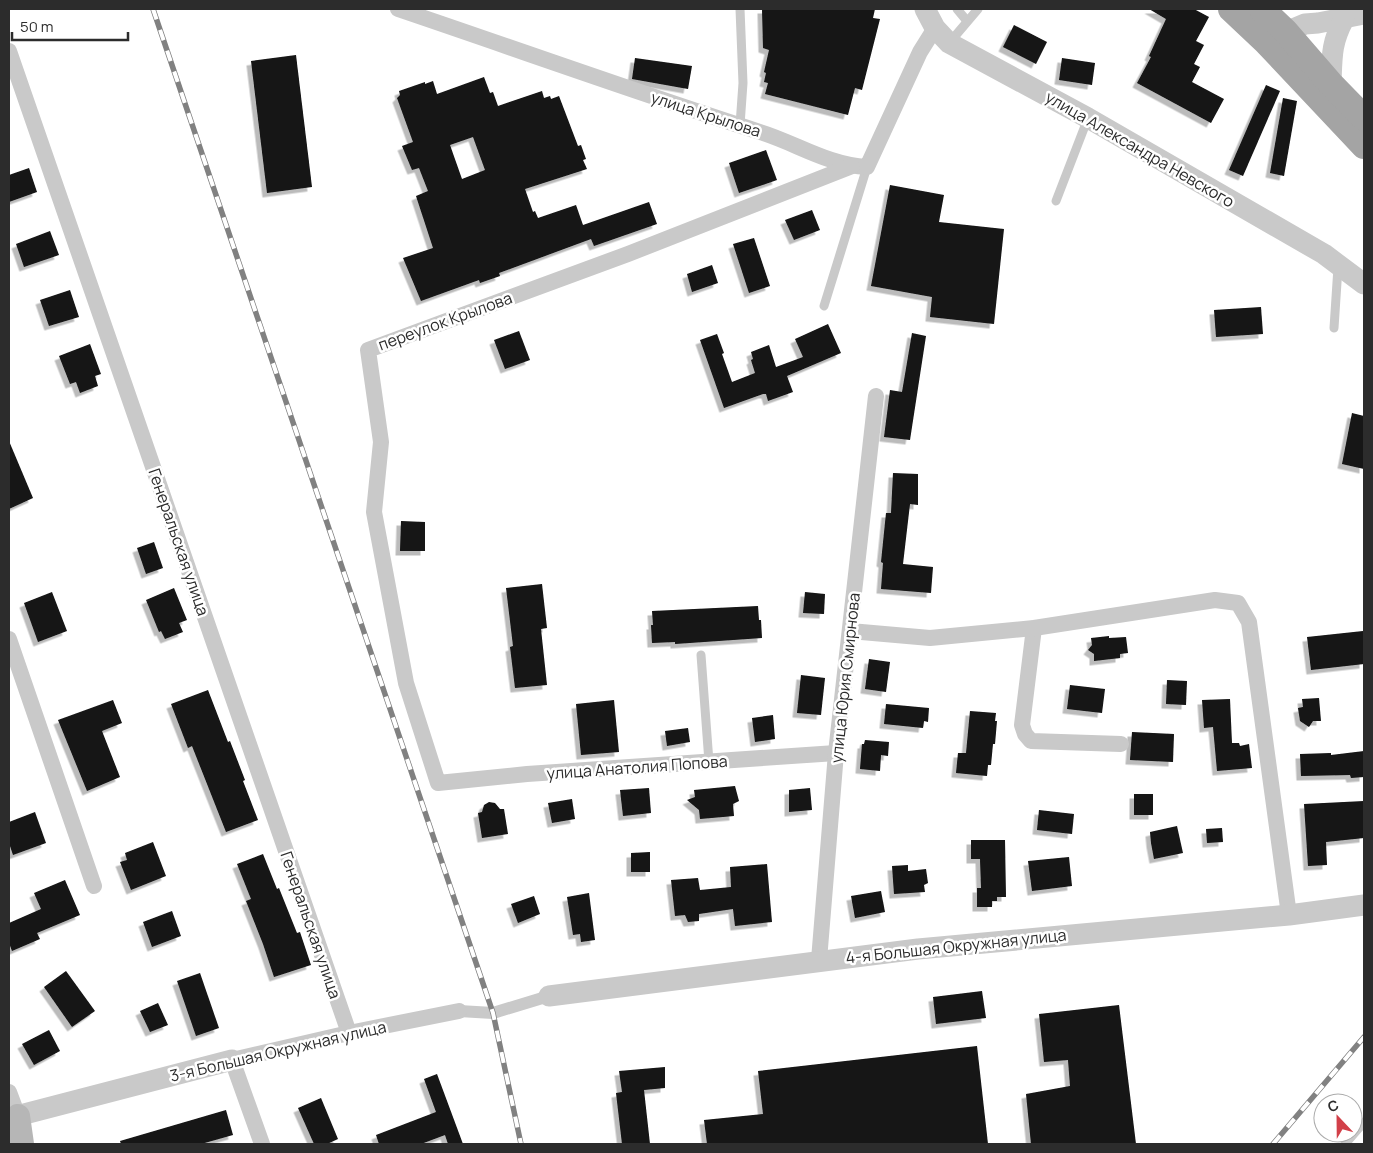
<svg xmlns="http://www.w3.org/2000/svg" width="1373" height="1153" font-family="Manrope,sans-serif">
	<style>
		.building { fill: #131313; fill-rule: evenodd; filter: url(#shadow) }
		.lines { fill: none; stroke-linecap: round; stroke-linejoin: round }
		.service { stroke: #c9c9c9; stroke-width: 9 }
		.pedestrian { stroke: #c9c9c9; stroke-width: 12 }
		.minor { stroke: #c9c9c9; stroke-width: 16 }
		.tertiary { stroke: #c9c9c9; stroke-width: 21 }
		.secondary { stroke: #b6b6b6; stroke-width: 24 }
		.primary { stroke: #a4a4a4; stroke-width: 26 }
		.rail-casing { stroke: #818181; stroke-width: 5.5 }
		.rail { stroke: #fff; stroke-width: 4; stroke-dasharray: 11; stroke-linecap: butt }
		.labels { text-anchor: middle; dominant-baseline: central; stroke-width: 5; stroke-linejoin: round; paint-order: stroke }
		.street-label { font-size: 16px; fill: #2c2c2c; stroke: #fff }
	</style>
	<defs>
		<filter id="shadow"><feDropShadow dx="-4.5" dy="4.5" stdDeviation="0" flood-color="#0004"/></filter>
	</defs>
	<rect width="100%" height="100%" fill="#fff"/>
	<!-- building -->
	<g class="building">
		<polygon points="762,9 875,9 873,18 880,19 862,90 855,88 848,115 765,94 768,83 764,82 766,73 764,72 769,50 763,48"/>
		<polygon points="1149,9 1194,9 1209,17 1196,41 1204,45 1194,64 1200,67 1192,82 1224,99 1211,123 1137,83 1151,57 1149,56 1166,19"/>
		<polygon points="1014,25 1047,42 1036,64 1003,47"/>
		<polygon points="296,55 312,187 267,193 251,61"/>
		<polygon points="635,58 692,66 688,89 632,79"/>
		<polygon points="1062,58 1095,63 1092,85 1059,80"/>
		<path d="M484,77L490,93L493,92L498,106L542,91L544,98L550,96L551,99L559,96L578,146L581,145L586,159L583,160L587,169L525,189L533,212L535,211L538,218L576,205L583,225L649,202L657,224L594,246L591,239L499,273L500,276L480,283L479,280L421,301L403,258L433,248L416,196L428,191L419,168L412,170L402,146L413,142L397,98L400,95L399,91L425,82V84L433,81L437,94ZM473,137L485,170L462,179L450,145Z"/>
		<polygon points="1266,85 1280,91 1243,176 1229,170"/>
		<polygon points="1283,98 1297,101 1284,176 1270,173"/>
		<polygon points="766,150 777,180 739,193 729,163"/>
		<polygon points="29,168 37,192 9,202 9,175"/>
		<polygon points="890,185 944,195 939,222 1004,229 994,324 930,317 932,297 871,286"/>
		<polygon points="812,210 820,230 794,240 785,220"/>
		<polygon points="50,231 59,255 24,267 16,244"/>
		<polygon points="754,238 770,286 749,293 733,244"/>
		<polygon points="712,265 718,283 692,292 687,274"/>
		<polygon points="70,290 79,317 49,326 40,300"/>
		<polygon points="1261,307 1263,334 1216,337 1214,310"/>
		<polygon points="828,324 841,353 787,376 793,392 768,401 766,394 763,394 724,408 700,340 717,334 724,353 722,354 732,382 755,373 751,360 753,359 751,352 769,345 776,367 803,357 795,339"/>
		<polygon points="519,331 530,360 505,369 494,340"/>
		<polygon points="912,333 926,336 910,440 884,437 890,390 902,392"/>
		<polygon points="90,344 101,374 95,376 98,386 80,393 76,382 70,384 59,356"/>
		<polygon points="1352,413 1364,416 1364,469 1342,464"/>
		<polygon points="9,441 33,498 9,509"/>
		<polygon points="893,473 918,474 918,505 910,504 903,564 933,567 931,593 881,589 883,563 881,562 886,513 891,513"/>
		<polygon points="401,521 425,522 425,551 400,551"/>
		<polygon points="154,542 163,568 146,574 137,548"/>
		<polygon points="542,584 547,628 541,629 547,685 515,688 510,647 513,646 506,588"/>
		<polygon points="174,588 187,620 179,623 183,632 165,639 161,631 159,632 146,600"/>
		<polygon points="52,592 67,631 38,642 24,603"/>
		<polygon points="805,592 825,594 824,614 803,613"/>
		<polygon points="758,606 759,620 761,620 762,638 675,644 675,642 652,643 651,625 653,625 652,611"/>
		<polygon points="1363,631 1364,664 1311,670 1307,637"/>
		<polygon points="1109,636 1109,638 1126,637 1128,653 1120,654 1120,658 1094,661 1094,654 1088,650 1092,645 1091,638"/>
		<polygon points="869,659 890,662 886,692 865,689"/>
		<polygon points="801,675 825,678 821,715 797,713"/>
		<polygon points="1167,680 1187,681 1186,705 1166,704"/>
		<polygon points="1070,685 1105,689 1102,713 1067,709"/>
		<polygon points="208,690 228,742 230,741 245,780 243,781 258,820 226,832 192,746 188,748 171,704"/>
		<polygon points="1319,698 1321,721 1313,721 1309,727 1300,721 1298,708 1303,707 1302,699"/>
		<polygon points="1230,699 1232,743 1239,743 1240,746 1249,744 1252,768 1217,771 1213,727 1204,728 1202,700"/>
		<polygon points="113,700 122,723 102,731 120,777 87,791 58,720"/>
		<polygon points="614,700 619,752 581,755 576,704"/>
		<polygon points="886,704 929,708 928,722 924,721 923,728 884,724"/>
		<polygon points="970,711 996,713 995,721 997,721 995,744 993,744 991,765 988,765 987,776 956,773 958,753 966,753"/>
		<polygon points="773,715 775,739 755,742 752,718"/>
		<polygon points="688,728 690,742 667,746 665,731"/>
		<polygon points="1132,732 1174,734 1173,762 1130,760"/>
		<polygon points="865,740 889,742 888,756 881,755 880,771 860,769 862,744 864,744"/>
		<polygon points="1364,751 1364,777 1351,778 1350,775 1301,776 1300,754 1331,753 1331,755"/>
		<polygon points="735,786 739,801 733,804 734,816 700,819 699,810 687,800 695,797 694,790"/>
		<polygon points="649,788 651,813 623,816 620,790"/>
		<polygon points="810,788 812,810 789,812 789,790"/>
		<rect x="1134" y="794" width="19" height="21"/>
		<polygon points="572,799 575,819 552,823 548,803"/>
		<polygon points="1364,801 1364,838 1326,842 1327,865 1308,866 1304,804"/>
		<polygon points="489,802 495,803 500,809 504,809 508,834 482,838 478,813 482,812 484,805"/>
		<polygon points="1039,810 1074,814 1072,834 1037,830"/>
		<polygon points="35,812 46,843 13,855 9,843 9,822"/>
		<polygon points="1177,826 1183,853 1154,859 1151,843 1150,832"/>
		<polygon points="1222,828 1223,842 1207,843 1206,829"/>
		<polygon points="971,840 1005,840 1006,897 997,897 997,901 992,901 992,907 977,907 977,888 981,888 980,859 971,859"/>
		<polygon points="153,842 166,876 131,890 120,862 127,860 125,853"/>
		<polygon points="650,852 650,872 631,872 631,853"/>
		<polygon points="263,854 277,889 279,888 297,933 300,932 311,965 274,977 263,944 246,901 251,899 237,864"/>
		<polygon points="1069,857 1072,886 1032,891 1028,861"/>
		<polygon points="767,864 772,922 735,926 733,909 699,914 699,921 688,922 685,915 675,916 671,880 698,878 700,890 731,887 730,867"/>
		<polygon points="908,865 908,871 926,869 928,883 924,885 925,892 894,894 892,866"/>
		<polygon points="65,880 80,915 37,933 40,939 12,951 9,943 9,923 41,909 34,893"/>
		<polygon points="881,891 885,912 855,918 851,896"/>
		<polygon points="589,893 595,940 581,942 580,934 573,935 567,897"/>
		<polygon points="534,896 540,914 518,923 511,904"/>
		<polygon points="172,911 181,936 152,947 143,922"/>
		<polygon points="66,971 95,1011 72,1027 44,987"/>
		<polygon points="200,973 219,1028 196,1036 177,981"/>
		<polygon points="982,991 986,1018 936,1024 933,997"/>
		<polygon points="158,1003 168,1025 150,1032 140,1011"/>
		<polygon points="1119,1005 1136,1144 1031,1144 1026,1094 1070,1086 1068,1060 1044,1062 1039,1014"/>
		<polygon points="49,1030 60,1051 34,1065 22,1044"/>
		<polygon points="977,1046 988,1144 707,1144 704,1120 763,1114 758,1071"/>
		<polygon points="665,1067 665,1088 644,1090 650,1144 622,1144 616,1093 622,1092 619,1071"/>
		<polygon points="437,1074 463,1144 448,1144 445,1135 421,1144 379,1144 376,1135 436,1112 424,1079"/>
		<polygon points="321,1098 338,1139 327,1144 314,1144 298,1108"/>
		<polygon points="226,1110 233,1135 201,1144 121,1144 120,1141"/>
	</g>
	<g class="lines">
		<!-- service -->
		<g class="service">
			<polyline points="740,9 743,83 740,125"/>
			<polyline points="957,9 967,21"/>
			<polyline points="950,42 978,9"/>
			<polyline points="1056,201 1088,118"/>
			<polyline points="824,306 867,167"/>
			<polyline points="1334,328 1338,267"/>
			<polyline points="701,655 709,762"/>
			<polyline points="1345,1144 1364,1122"/>
		</g>
		<!-- pedestrian -->
		<polyline class="pedestrian" points="459,1011 493,1013 549,996"/>
		<!-- minor -->
		<g class="minor">
			<path d="M398,9C519,50 639,93 760,132C796,143 828,165 867,167L920,52L935,28"/>
			<polyline points="9,51 349,1033"/>
			<polyline points="1034,628 1022,725 1025,734 1031,741 1121,744"/>
			<polyline points="850,631 930,638 1034,628 1215,600 1238,603 1249,622 1289,915"/>
			<polyline points="9,639 94,886"/>
			<polyline points="836,753 527,774 438,783 406,683 374,512 381,442 368,350 628,254 852,166"/>
			<polyline points="819,960 836,753 876,396"/>
			<polyline points="9,1092 18,1116"/>
			<polyline points="262,1144 232,1060 349,1033 459,1011"/>
		</g>
		<!-- tertiary -->
		<g class="tertiary">
			<polyline points="925,9 935,28 949,43 1088,118 1324,254 1364,284"/>
			<polyline points="1286,32 1305,24 1318,23 1364,14"/>
			<path d="M1331,84C1332,57 1331,43 1344,19"/>
			<polyline points="549,996 918,949 1289,915 1364,905"/>
			<polyline points="9,1118 232,1060"/>
		</g>
		<!-- secondary -->
		<polyline class="secondary" points="18,1116 22,1144"/>
		<!-- primary -->
		<g class="primary">
			<polyline points="1231,9 1266,42 1364,146"/>
			<polyline points="1262,9 1286,32 1331,84 1364,118"/>
		</g>
		<!-- rail casing -->
		<g class="rail-casing">
			<g id="rail">
				<polyline points="153,9 493,1013 521,1144"/>
				<polyline points="1273,1144 1364,1037"/>
			</g>
		</g>
		<!-- rail -->
		<use href="#rail" class="rail"/>
	</g>
	<g class="labels">
		<!-- street labels -->
		<g class="street-label">
			<text transform="translate(706 114) rotate(18)">улица Крылова</text>
			<text transform="translate(1140 149) rotate(30)">улица Александра Невского</text>
			<text transform="translate(445 321) rotate(-20)">переулок Крылова</text>
			<text transform="translate(179 542) rotate(71)">Генеральская улица</text>
			<text transform="translate(845 678) rotate(-84)">улица Юрия Смирнова</text>
			<text transform="translate(637 767) rotate(-4)">улица Анатолия Попова</text>
			<text transform="translate(311 925) rotate(71)">Генеральская улица</text>
			<text transform="translate(956 946) rotate(-6)">4-я Большая Окружная улица</text>
			<text transform="translate(278 1051) rotate(-13)">3-я Большая Окружная улица</text>
		</g>
	</g>
	<!-- border -->
	<rect width="1373" height="1153" fill="none" stroke="#2c2c2c" stroke-width="20"/>
	<!-- north arrow -->
	<g transform="translate(1338 1118) rotate(338)"><circle r="24" fill="#ffffff" stroke="#ababab"/>
	<path d="M0-4L9 19L0 12L-9 19Z" fill="#d24049"/>
	<text y="-8" font-size="14" font-weight="bold" text-anchor="middle" fill="#2c2c2c">С</text>
	</g>
	<!-- scale -->
	<path d="M12 32v8h116v-8" fill="none" stroke="#2c2c2c" stroke-width="2.5"/>
	<text x="20" y="32" font-size="15" fill="#2c2c2c" stroke="#ffffff" stroke-width="4" paint-order="stroke">50 m</text>
</svg>
